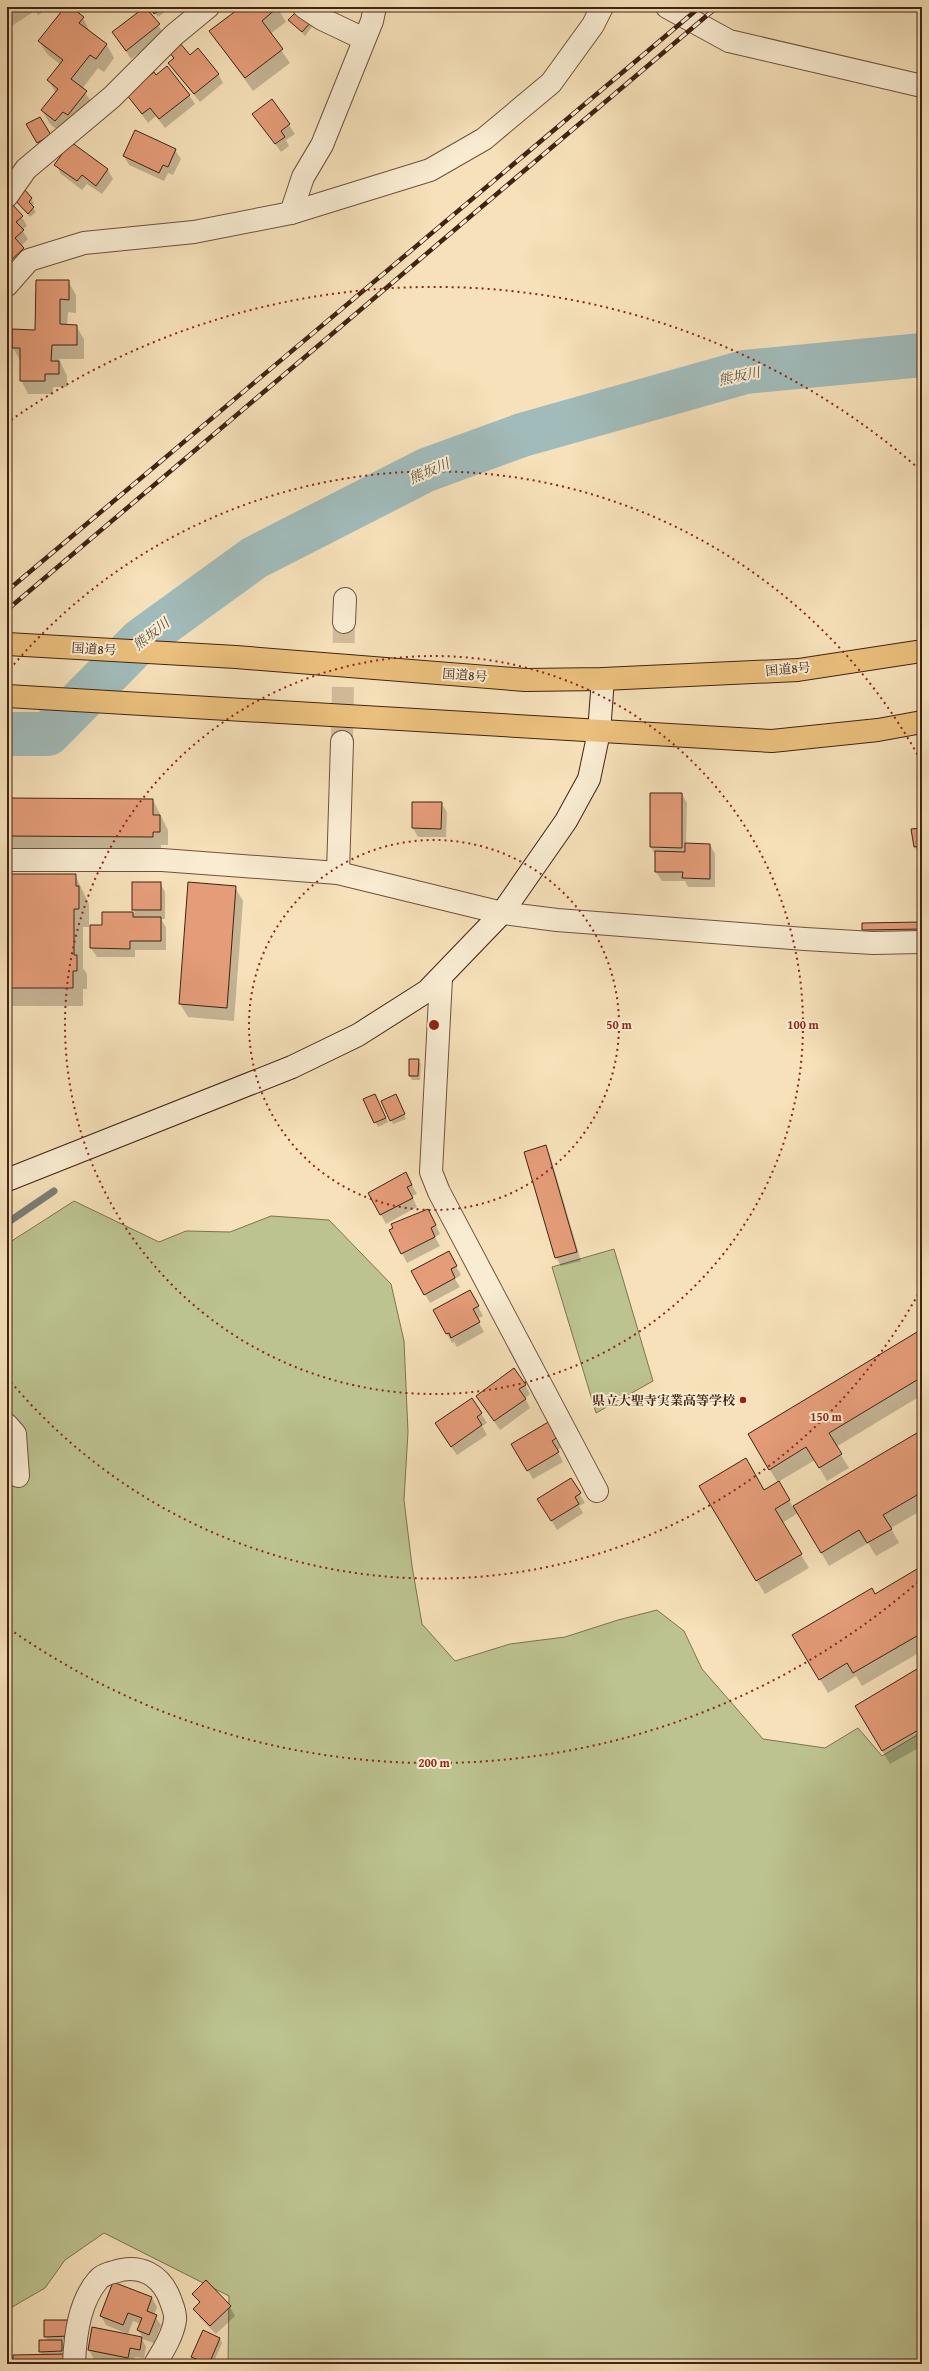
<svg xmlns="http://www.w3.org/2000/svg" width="929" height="2371" font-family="'Gentium Book Plus','Noto Serif JP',serif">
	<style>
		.green { fill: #bcc390; stroke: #7e7351 }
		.shadow { fill: #0003 }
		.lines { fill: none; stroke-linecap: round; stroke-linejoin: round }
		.stream { stroke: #7b7e77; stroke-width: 7 }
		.river { stroke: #a1bbba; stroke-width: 44 }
		.building { fill: #e59d79; stroke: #412312 }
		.street-tunnel { stroke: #d2bb98; stroke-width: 22; stroke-dasharray: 22 11; stroke-linecap: butt }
		.street-casing { stroke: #6e523c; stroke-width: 24 }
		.secondary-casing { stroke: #412312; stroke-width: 24 }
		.highway-casing { stroke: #412312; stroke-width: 24 }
		.street { stroke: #f9ecd2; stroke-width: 22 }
		.secondary { stroke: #f9ecd2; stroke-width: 22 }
		.highway { stroke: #ebc07d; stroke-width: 22 }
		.rail-casing { stroke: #412312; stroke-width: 4.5 }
		.rail { stroke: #f9ecd2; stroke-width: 3; stroke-dasharray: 9; stroke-linecap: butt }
		.ring { fill: none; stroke: #8f2418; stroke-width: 2; stroke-dasharray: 2 4 }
		.poi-dot { fill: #8f2418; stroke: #f9ecd2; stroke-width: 1.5 }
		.labels { text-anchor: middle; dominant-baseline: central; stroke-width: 4; stroke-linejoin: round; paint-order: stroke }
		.street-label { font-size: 13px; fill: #412312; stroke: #f9ecd2 }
		.poi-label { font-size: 13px; font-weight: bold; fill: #412312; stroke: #f9ecd2; text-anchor: end }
		.water-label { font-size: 14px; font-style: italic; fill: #5e5144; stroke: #f9ecd2 }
		.centre { fill: #8f2418; stroke: #f9ecd2; stroke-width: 2 }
		.ring-label { font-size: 12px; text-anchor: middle; font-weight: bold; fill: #8f2418; stroke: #f9ecd2; stroke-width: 4; stroke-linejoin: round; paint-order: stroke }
	</style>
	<rect width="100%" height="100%" fill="#f6e1ba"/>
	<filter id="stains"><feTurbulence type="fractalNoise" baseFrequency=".005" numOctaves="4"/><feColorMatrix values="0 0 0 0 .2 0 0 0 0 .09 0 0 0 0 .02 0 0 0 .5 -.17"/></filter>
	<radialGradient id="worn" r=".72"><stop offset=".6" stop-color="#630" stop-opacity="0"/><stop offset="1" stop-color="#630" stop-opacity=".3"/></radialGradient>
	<!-- green -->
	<g class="green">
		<polygon points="74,1201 159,1242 186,1231 230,1232 271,1216 329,1220 391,1284 404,1341 408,1432 404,1500 412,1566 422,1624 455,1661 510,1644 565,1637 618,1620 657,1610 684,1631 702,1669 763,1739 825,1748 858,1728 882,1756 922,1732 922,2364 228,2364 229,2296 104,2233 65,2260 45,2288 7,2310 7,1244"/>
		<polygon points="614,1249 653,1381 596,1413 552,1267"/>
	</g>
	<!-- shadow -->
	<g class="shadow">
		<polygon points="7,7 51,7 38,15 35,11 10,27 7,23"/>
		<polygon points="66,7 69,7 83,18 90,32 107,45 114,58 104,72 98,68 82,89 94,105 63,134 50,124 42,110 56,93 49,81 61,65 47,54 39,41"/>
		<polygon points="151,7 162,7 165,12 158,17"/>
		<polygon points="241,7 277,7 286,22 270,34 290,63 253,91 210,31"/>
		<polygon points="146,8 164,34 131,59 113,32"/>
		<polygon points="290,20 310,23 312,27 305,36"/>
		<polygon points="169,51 218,74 223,83 200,102 175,72 170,63 174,60"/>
		<polygon points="156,76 189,95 195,104 165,128 156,116 148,123 127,94"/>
		<polygon points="272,100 295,134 286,140 289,146 281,152 254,114"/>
		<polygon points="27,125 52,140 40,147"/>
		<polygon points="71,143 108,170 113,179 102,194 87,184 82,190 61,174 56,165"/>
		<polygon points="175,150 181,159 173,175 168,173 164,181 129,165 124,156"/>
		<polygon points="24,190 34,203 31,206 36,212 30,217 15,199"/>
		<polygon points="8,208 22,217 27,226 22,230 28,239 21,246 29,258 7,270 7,215 10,212"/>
		<polygon points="68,281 76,295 76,313 68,312 67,325 76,326 84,339 84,359 59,359 67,376 67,387 53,387 53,394 28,394 21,380 21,362 13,348 13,330 36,331"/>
		<polygon points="7,387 11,394 7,398"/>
		<polygon points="682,794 687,803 686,844 710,845 715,854 715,887 688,887 685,881 662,881 656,872 656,857 651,847"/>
		<polygon points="7,799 153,800 168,830 168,845 161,845 161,851 7,850"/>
		<polygon points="441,803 447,812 446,837 418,837 413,828"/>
		<polygon points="922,829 922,855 920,856 915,847"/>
		<polygon points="7,875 75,875 89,904 89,927 83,927 83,968 87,974 87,989 83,989 83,1006 7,1006"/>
		<polygon points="160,883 165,892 165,919 161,919 166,927 166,950 135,950 135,957 97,957 91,948 103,926 103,913 135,913 133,909"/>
		<polygon points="235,887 243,901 234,1021 188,1017 180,1004"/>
		<polygon points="922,923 922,938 868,939 863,930"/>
		<polygon points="418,1060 421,1064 420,1080 412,1080 410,1076"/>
		<polygon points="397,1098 406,1119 393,1124 391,1120"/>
		<polygon points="364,1099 377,1099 388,1122 378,1127"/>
		<polygon points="545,1146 550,1155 581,1261 561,1266 556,1257"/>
		<polygon points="406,1174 417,1194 412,1196 417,1207 386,1224 369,1193"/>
		<polygon points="409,1217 410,1219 433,1219 440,1234 435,1237 440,1246 407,1263 391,1231 395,1229 393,1225"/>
		<polygon points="448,1252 461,1275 455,1279 460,1287 430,1303 412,1272"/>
		<polygon points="470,1291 483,1316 477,1319 484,1332 457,1347 454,1342 452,1343 434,1311"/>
		<polygon points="922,1330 922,1395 836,1447 849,1468 827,1481 815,1460 778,1482 793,1507 922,1431 922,1510 891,1528 899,1543 876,1556 868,1543 829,1566 798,1513 782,1523 809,1568 765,1594 708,1499 764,1491 778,1483 757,1448"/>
		<polygon points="525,1385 530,1394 525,1398 530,1408 500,1430 477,1396"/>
		<polygon points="472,1400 487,1423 482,1426 487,1435 457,1455 441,1433"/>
		<polygon points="550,1422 564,1446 557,1450 563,1462 533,1479 512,1444"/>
		<polygon points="571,1480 585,1503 579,1506 583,1513 557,1530 544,1508"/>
		<polygon points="922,1567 922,1651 862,1686 856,1676 828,1693 794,1635 875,1595"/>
		<polygon points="922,1668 922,1746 890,1764 856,1707"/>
		<polygon points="114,2284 152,2298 157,2307 154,2315 161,2325 154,2343 142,2339 146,2347 144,2358 135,2357 133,2364 97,2364 97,2360 94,2359 89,2350 93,2328 143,2338 138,2330 141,2324 133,2321 128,2334 106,2325 101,2316"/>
		<polygon points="194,2294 230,2307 235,2316 216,2334 200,2318 195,2309 200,2304"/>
		<polygon points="45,2321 71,2340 61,2340 64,2345 64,2355 14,2364 42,2355 40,2351 48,2341 45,2336"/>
		<polygon points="204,2332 220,2339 222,2343 213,2364 200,2364 192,2357"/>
	</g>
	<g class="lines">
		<!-- stream -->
		<polyline class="stream" points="7,1223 54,1191"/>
		<!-- river -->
		<polyline class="river" points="7,734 48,734 141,640 254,558 426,470 522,435 745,372 922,355"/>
	</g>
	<!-- building -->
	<g class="building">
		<polygon points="65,7 71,7 84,17 79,23 107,44 96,59 90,55 71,79 87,91 68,115 63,112 55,121 41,110 58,89 47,80 63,60 38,41"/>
		<polygon points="145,7 160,24 126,51 112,32"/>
		<polygon points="150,7 163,7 163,8 154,14"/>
		<polygon points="241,7 278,7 262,21 283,49 245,78 209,31"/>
		<polygon points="297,11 311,22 302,32 288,20"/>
		<polygon points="179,42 190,55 198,48 219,74 194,94 168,63 174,58 168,51"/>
		<polygon points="167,66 190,95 159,119 150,108 142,114 126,94 154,72 156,75"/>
		<polygon points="272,99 290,124 281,131 285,137 275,144 252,114"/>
		<polygon points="40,117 51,135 37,143 26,124"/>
		<polygon points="135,130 176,149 168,167 163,165 159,173 123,156"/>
		<polygon points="71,142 108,169 96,186 82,175 77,181 54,165"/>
		<polygon points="24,189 32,198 29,202 34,207 28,214 14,199"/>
		<polygon points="12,204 23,216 16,222 24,230 15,238 24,248 7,264 7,214 10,211 7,208"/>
		<polygon points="36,280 69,280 69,300 60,299 60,324 77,325 77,345 52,345 51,361 59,361 59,374 45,374 45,381 20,381 20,348 12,348 12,329 35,330"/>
		<polygon points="650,793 682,793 682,848 650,847"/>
		<polygon points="7,798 153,799 153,815 160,815 160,832 153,832 153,837 7,836"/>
		<polygon points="412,802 442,802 441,829 412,828"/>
		<polygon points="922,828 922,846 914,847 911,829"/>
		<polygon points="685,843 710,844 710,879 682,878 683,872 655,872 655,851 685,852"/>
		<polygon points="7,874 76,874 76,886 79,886 79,909 74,909 74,955 77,955 77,971 73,971 73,988 7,988"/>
		<rect x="132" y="882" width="29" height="28"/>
		<polygon points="188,882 236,886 227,1008 179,1004"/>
		<polygon points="102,912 133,912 133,917 161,917 161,941 130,941 130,949 90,948 90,925 102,925"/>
		<polygon points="922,922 922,929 862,930 862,923"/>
		<polygon points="409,1059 419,1059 418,1076 409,1076"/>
		<polygon points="375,1094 386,1118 374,1123 363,1099"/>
		<polygon points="396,1094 405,1114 390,1121 381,1101"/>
		<polygon points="546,1145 577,1252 555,1258 524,1152"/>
		<polygon points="406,1172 412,1185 407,1187 413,1198 380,1215 368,1193"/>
		<polygon points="428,1209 436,1225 431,1228 435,1237 401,1254 389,1230 393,1228 391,1224"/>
		<polygon points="449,1251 457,1266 451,1269 455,1278 424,1295 411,1271"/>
		<polygon points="470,1290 479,1306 473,1309 480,1322 451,1338 449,1333 446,1334 433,1310"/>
		<polygon points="922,1329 922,1377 829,1433 842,1454 819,1468 806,1447 769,1470 748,1434"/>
		<polygon points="514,1368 526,1385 519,1389 526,1399 494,1421 476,1396"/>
		<polygon points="472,1398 482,1413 477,1417 482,1425 451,1447 435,1423"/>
		<polygon points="550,1421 559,1436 552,1441 559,1452 527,1471 511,1444"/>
		<polygon points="922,1430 922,1492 883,1515 892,1529 867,1543 859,1530 821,1553 793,1506"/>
		<polygon points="746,1458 764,1490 779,1481 790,1500 775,1509 802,1554 756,1581 699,1486"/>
		<polygon points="571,1478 581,1493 575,1497 579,1504 551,1521 537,1499"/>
		<polygon points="922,1566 922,1633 853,1673 847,1663 819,1680 792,1635 872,1588 875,1594"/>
		<polygon points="922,1666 922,1728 882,1751 855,1706"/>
		<polygon points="206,2280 231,2306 210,2326 193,2309 200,2302 192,2294"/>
		<polygon points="113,2282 152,2297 147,2311 157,2315 149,2335 137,2330 142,2318 128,2313 123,2325 100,2316"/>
		<polygon points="44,2320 70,2320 70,2336 44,2337"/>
		<polygon points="92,2327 142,2337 140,2350 130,2348 128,2358 88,2350"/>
		<polygon points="203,2330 220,2338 209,2364 191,2357"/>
		<polygon points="39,2340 62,2340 62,2351 39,2352"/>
		<polygon points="66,2354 66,2364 13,2364 13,2355"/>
		<rect x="96" y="2360" width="21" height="4"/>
	</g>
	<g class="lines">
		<!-- street-tunnel -->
		<polyline class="street-tunnel" points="342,742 344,622"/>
		<!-- street casing -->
		<g class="street-casing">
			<g id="street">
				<polyline points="304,7 322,19 364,39"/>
				<polyline points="667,7 729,41 922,86"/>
				<polyline points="7,196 26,169 112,97 174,35 208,7"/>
				<polyline points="291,213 303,177 322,145 372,21 375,7"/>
				<polyline points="7,285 29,260 84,243 194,232 291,213 430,170 484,139 551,83 593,25 602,7"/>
				<polyline points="344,622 345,599"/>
				<polyline points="7,860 162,860 338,873 502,913 557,920 805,939 873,943 922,942"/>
				<polyline points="338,873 342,742"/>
				<polyline points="441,978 431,1172 439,1192 597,1491"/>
				<polyline points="7,1425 15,1434 18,1476"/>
				<path d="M74,2364C75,2336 79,2302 98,2280C101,2276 109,2273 114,2272C140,2263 161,2275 170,2299C172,2305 176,2313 175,2320C173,2335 163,2351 155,2364"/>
			</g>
		</g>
		<!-- secondary casing -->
		<g class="secondary-casing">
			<polyline id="secondary" points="7,1180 292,1067 358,1035 427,991 502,913 566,821 589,779 599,732 603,679"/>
		</g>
		<!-- highway casing -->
		<g class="highway-casing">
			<g id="highway">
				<polyline points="7,644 236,657 525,680 603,679 798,670 922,651"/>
				<polyline points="7,696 772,741 878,730 922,722"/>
			</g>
		</g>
		<!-- street -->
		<use href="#street" class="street"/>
		<!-- secondary -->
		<use href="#secondary" class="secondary"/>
		<!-- highway -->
		<use href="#highway" class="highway"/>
		<!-- rail casing -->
		<g class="rail-casing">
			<g id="rail">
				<polyline points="7,591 700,7"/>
				<polyline points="7,610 717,7"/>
			</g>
		</g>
		<!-- rail -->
		<use href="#rail" class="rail"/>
	</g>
	<!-- distance rings -->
	<g class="ring">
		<circle cx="434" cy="1025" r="185"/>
		<circle cx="434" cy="1025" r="369"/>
		<path d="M921 1289A554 554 0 0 1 10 1381M10 669A554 554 0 0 1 921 761"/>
		<path d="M918 1582A738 738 0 0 1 11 1630M11 420A738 738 0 0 1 918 468"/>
	</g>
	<!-- markers -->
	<circle class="poi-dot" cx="743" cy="1400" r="4"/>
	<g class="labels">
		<!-- street labels -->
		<g class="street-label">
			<text transform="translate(94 649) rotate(3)">国道8号</text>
			<text transform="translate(788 669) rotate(-5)">国道8号</text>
			<text transform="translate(465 675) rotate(4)">国道8号</text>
		</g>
		<!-- poi labels -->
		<g class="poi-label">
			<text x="735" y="1400">県立大聖寺実業高等学校</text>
		</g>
		<!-- water labels -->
		<g class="water-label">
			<text transform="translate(739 376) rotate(-12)">熊坂川</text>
			<text transform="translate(429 471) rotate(-23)">熊坂川</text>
			<text transform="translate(151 634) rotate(-39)">熊坂川</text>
		</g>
	</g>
	<circle cx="434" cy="1025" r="6" class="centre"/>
	<g class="ring-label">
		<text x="619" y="1029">50 m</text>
		<text x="803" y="1029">100 m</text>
		<text x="826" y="1421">150 m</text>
		<text x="434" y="1767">200 m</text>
	</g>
	<!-- margin -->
	<rect width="929" height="2371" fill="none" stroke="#f6e1ba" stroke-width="24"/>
	<rect x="8" y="8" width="913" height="2355" fill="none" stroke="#412312" stroke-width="2"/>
	<rect x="12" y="12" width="905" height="2347" fill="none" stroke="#412312"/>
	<rect width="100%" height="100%" filter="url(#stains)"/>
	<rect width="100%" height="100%" fill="url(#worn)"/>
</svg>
